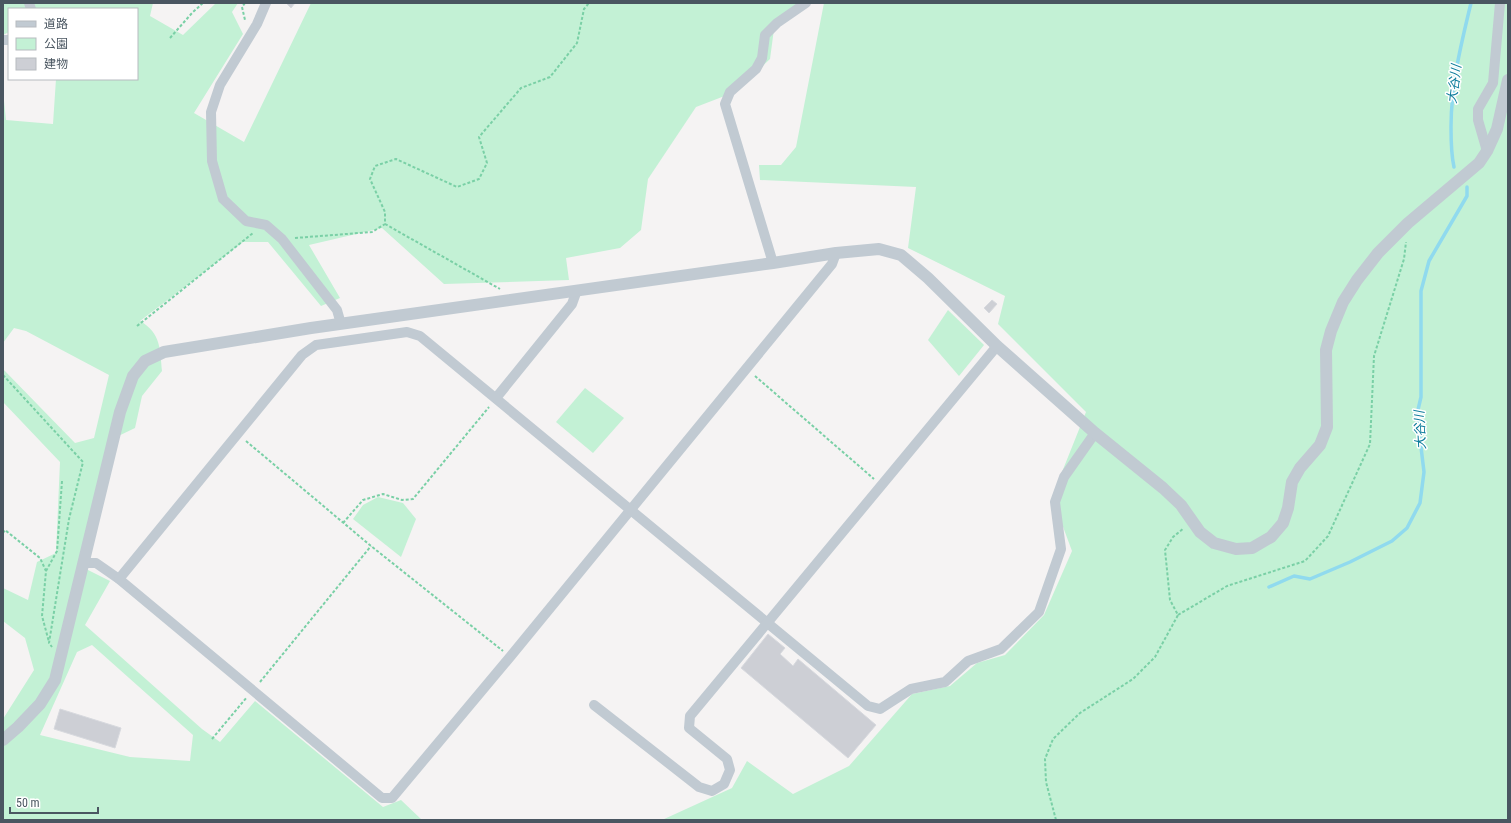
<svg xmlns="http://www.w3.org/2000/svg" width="1511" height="823" font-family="'Roboto Condensed','Noto Sans JP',sans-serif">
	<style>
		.green { fill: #c3f1d5; fill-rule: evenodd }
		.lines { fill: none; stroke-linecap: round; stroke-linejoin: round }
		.stream { stroke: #90daee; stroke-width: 3.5 }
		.building { fill: #cdcfd5; stroke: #d7d9de }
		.path { stroke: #7ad0a6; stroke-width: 2; stroke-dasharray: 3 2; stroke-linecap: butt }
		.minor { stroke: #c1cad2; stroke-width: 10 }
		.tertiary { stroke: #c1cad2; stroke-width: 12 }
		.labels { text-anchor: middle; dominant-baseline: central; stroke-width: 3; stroke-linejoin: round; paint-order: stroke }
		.water-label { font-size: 13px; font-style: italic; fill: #0c7c9b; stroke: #fff }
	</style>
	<rect width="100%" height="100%" fill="#f5f3f3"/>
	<!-- green -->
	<g class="green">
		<path d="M3,3H153L150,16L183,35L216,3H238L232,12L243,34L194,113L244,142L311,3H803L774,29L770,59L735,92L696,107L648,179L641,230L620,248L566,258L569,280L444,284L382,228L309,245L340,298L321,306L268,242H243L140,321C161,333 160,349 162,371L142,396L135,428L110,440L78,565L110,581L85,625L202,729L220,742L255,701L383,807L401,800L422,820H3V719L34,670L25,638L3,621V588L28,600L37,562L56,553L60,462L3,402V369L75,443L94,438L109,375L26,331L14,328L3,343V91L6,120L53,124L56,79H137V9H9V32L3,35ZM92,645L193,735L190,761L130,757L40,735L77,652Z"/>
		<polygon points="824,3 1508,3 1508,820 662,820 732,788 747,761 793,794 849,766 912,694 950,686 977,663 1005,655 1044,615 1072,551 1052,497 1086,412 998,324 1005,296 908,248 916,187 760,180 759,165 781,165 796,147"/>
		<polygon points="948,310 984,345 959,376 928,340"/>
		<polygon points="585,388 624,418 593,453 556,422"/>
		<polygon points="378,497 403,503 416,519 401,557 353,519 363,505"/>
	</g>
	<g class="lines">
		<!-- stream -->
		<g class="stream">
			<path d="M1454,167C1451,154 1451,141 1451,127C1451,85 1461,44 1471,3"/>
			<polyline points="1269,587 1294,576 1310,579 1350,562 1392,541 1407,528 1420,503 1424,472 1417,414 1421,397 1421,291 1429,261 1467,196 1467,187"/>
		</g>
	</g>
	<!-- building -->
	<g class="building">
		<polygon points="286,3 295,3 291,8"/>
		<polygon points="992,300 997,304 989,313 984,308"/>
		<polygon points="768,634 785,648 780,654 793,666 798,659 876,725 848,758 741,668"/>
		<polygon points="60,709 121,728 115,748 54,729"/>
	</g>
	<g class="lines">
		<!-- path -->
		<g class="path">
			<polyline points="245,3 242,7 245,20 246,20"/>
			<polyline points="170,38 192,13 203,3"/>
			<polyline points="385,224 500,289"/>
			<polyline points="295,238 372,232 385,224 385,212 370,179 375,166 396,159 457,187 479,179 487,163 479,137 521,88 550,77 577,43 584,9 589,3"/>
			<polyline points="137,326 253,233"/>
			<polyline points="3,375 83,462 69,519 49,643 52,647"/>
			<polyline points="755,376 874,479"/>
			<polyline points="246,441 371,546 503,651"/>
			<polyline points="343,523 363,500 383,494 402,500 413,499 489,407"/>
			<polyline points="3,533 5,530 40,558 46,571 42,616 49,642"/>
			<polyline points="46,571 57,551 62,481"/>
			<polyline points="1178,615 1227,586 1305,561 1328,536 1370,444 1374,356 1404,259 1406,242"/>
			<polyline points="260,682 371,546"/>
			<polyline points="212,739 247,697"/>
			<polyline points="1056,820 1046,782 1045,759 1053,739 1080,713 1133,679 1155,657 1178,615 1170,600 1165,550 1173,537 1184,528"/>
		</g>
		<!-- minor -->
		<g class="minor">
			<polyline points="29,3 31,9"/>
			<polyline points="266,3 257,24 220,85 211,112 212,161 223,199 246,221 266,225 282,239 337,310 341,324"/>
			<polyline points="3,40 9,40"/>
			<polyline points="1487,151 1478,120 1478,109 1493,83 1500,3"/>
			<polyline points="773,263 725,104 730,92 756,69 762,58 765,35 777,23 806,3"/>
			<polyline points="496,398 572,304 577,290"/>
			<polyline points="84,563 96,563 119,579 382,798 392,798 510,657 832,264 836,253"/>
			<polyline points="119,579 302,355 316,345 407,332 420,336 868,706 880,709 911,689 945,682 968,661 1001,649 1039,612 1061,549 1055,502 1064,477 1095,433"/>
			<polyline points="594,705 699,787 712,791 724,784 730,770 727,759 689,728 690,716 997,346"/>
		</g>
		<!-- tertiary -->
		<polyline class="tertiary" points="3,740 18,727 40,704 55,680 120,412 133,376 145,361 164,352 311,328 773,263 836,253 879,249 901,255 928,278 997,346 1095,433 1163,488 1181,505 1200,532 1214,543 1236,549 1252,548 1271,537 1283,523 1288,508 1292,482 1300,468 1320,445 1327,427 1326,350 1331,331 1343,302 1357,280 1378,253 1408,223 1479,163 1487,151 1497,129 1508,80"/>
	</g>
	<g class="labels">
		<!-- water labels -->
		<g class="water-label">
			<text transform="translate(1454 84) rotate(-83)">大谷川</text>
			<text transform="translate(1420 430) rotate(-93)">大谷川</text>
		</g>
	</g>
	<!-- border -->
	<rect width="1511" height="823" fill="none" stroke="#4a5661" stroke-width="8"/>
	<!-- legend -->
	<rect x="8" y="8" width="130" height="72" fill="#ffffff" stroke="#b7bbc0"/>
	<rect x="16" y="21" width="20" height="6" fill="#c1cad2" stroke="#b7bbc0"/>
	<text x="44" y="28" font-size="12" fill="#4a5661">道路</text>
	<rect x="16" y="38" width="20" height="12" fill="#c3f1d5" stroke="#b7bbc0"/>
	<text x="44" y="48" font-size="12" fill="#4a5661">公園</text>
	<rect x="16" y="58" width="20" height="12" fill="#cdcfd5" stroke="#b7bbc0"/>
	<text x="44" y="68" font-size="12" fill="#4a5661">建物</text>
	<!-- scale -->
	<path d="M10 807v6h88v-6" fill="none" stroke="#4a5661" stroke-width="2"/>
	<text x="16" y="807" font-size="12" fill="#4a5661" stroke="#ffffff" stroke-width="3" paint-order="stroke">50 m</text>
</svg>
